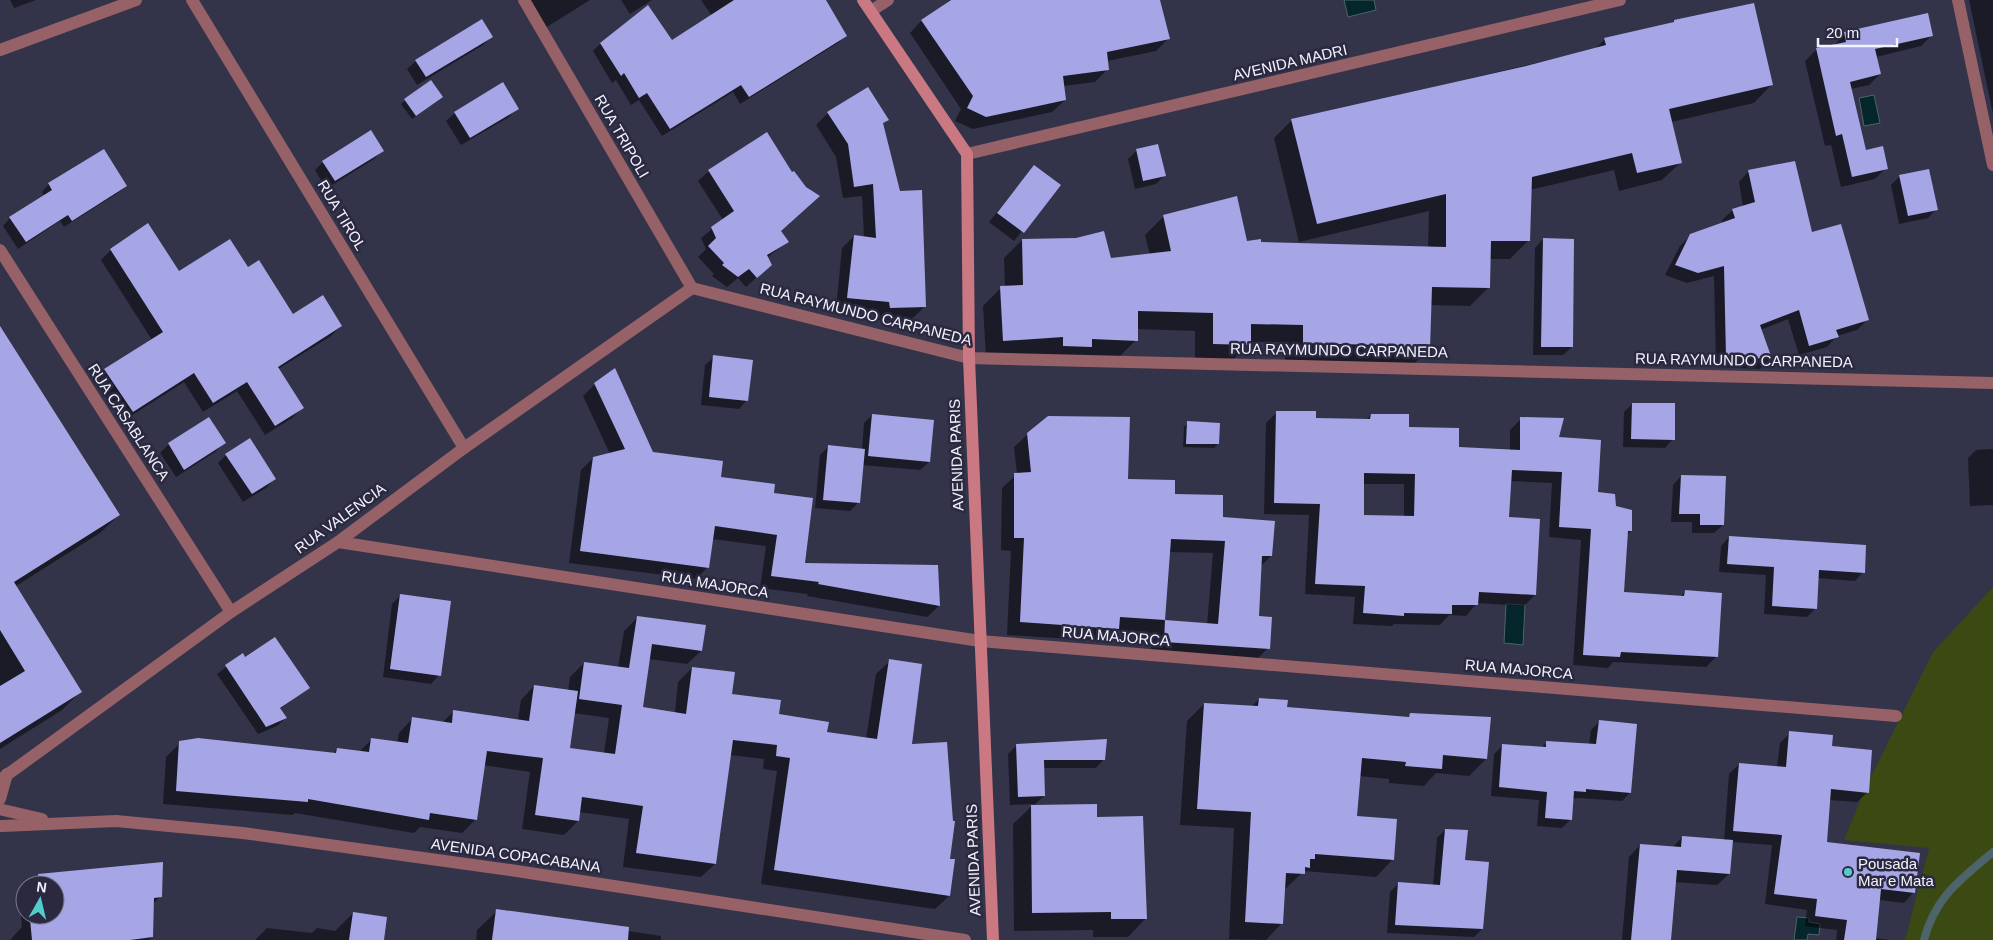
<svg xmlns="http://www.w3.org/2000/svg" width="1993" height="940" font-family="Arial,sans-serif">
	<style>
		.green { fill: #3b4912 }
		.water { fill: #05262a; stroke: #4c646a }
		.shadow { fill: #0007; fill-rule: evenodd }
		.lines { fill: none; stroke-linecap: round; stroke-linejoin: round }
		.stream { stroke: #4c646a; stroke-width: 8 }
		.building { fill: #a6a6e7; fill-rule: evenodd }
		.street { stroke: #966167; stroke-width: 12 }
		.secondary { stroke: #ca7882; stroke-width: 12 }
		.poi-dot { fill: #52cdcc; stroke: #2a293f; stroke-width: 2 }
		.labels { text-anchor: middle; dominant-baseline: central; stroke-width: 5; stroke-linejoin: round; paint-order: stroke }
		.street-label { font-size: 15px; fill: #f3f3ff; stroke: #2a293f }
		.poi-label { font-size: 15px; fill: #f3f3ff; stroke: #2a293f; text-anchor: start }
	</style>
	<rect width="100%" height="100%" fill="#33334a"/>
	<!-- green -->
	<polygon class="green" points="1993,587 1993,940 1905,940 1929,848 1844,840 1865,789 1933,652"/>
	<!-- water -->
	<g class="water">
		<polygon points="1344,0 1374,0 1376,10 1348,17"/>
		<polygon points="1874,95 1880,123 1864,126 1859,98"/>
		<polygon points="1506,604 1525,605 1523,645 1504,643"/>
		<polygon points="1797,917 1809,918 1809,922 1820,924 1819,935 1808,934 1807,940 1794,940"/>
	</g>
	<!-- shadow -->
	<g class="shadow">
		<polygon points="10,0 36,0 14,8"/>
		<polygon points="523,0 590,0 542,30"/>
		<polygon points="621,0 652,0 630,14"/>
		<polygon points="701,0 817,0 846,35 838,43 740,104 733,92 662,136 639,100 631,105 616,80 612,83 593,51 601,43 672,41 712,16"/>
		<polygon points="950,0 1159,0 1168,39 1156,51 1107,61 1108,69 1095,82 1063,86 1065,100 1052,112 973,129 955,121 961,109 910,33 922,20"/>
		<polygon points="1969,0 1993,0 1993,114"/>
		<polygon points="1674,21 1772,84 1754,103 1671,122 1681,162 1662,180 1619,191 1614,170 1530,190 1528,241 1510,259 1489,259 1489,287 1470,306 1430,305 1429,349 1411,367 1285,361 1285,342 1250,342 1231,362 1195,361 1195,331 1137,329 1136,340 1118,358 986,358 983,306 1001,288 1005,287 1004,258 1022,240 1110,260 1150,255 1145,235 1163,217 1236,198 1246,242 1428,247 1429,211 1299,242 1274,138 1292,120 1595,49 1605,39 1671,24"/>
		<polygon points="1845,33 1932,35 1921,46 1876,57 1880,74 1869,85 1851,89 1865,151 1886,168 1875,179 1841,187 1831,145 1825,146 1805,61 1817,49 1834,46"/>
		<polygon points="491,37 483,45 417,85 407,69 416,61"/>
		<polygon points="430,82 437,101 412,119 401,104"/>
		<polygon points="518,108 509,117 461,145 446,121 455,113"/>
		<polygon points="828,113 887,120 882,124 925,306 913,318 878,320 878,314 836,309 842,248 854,236 864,237 862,196 843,198 836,157 816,125"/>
		<polygon points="1137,150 1164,176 1156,184 1135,189 1128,159"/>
		<polygon points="382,151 374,159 326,189 315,170 323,162"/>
		<polygon points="1034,166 1059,185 1014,241 989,222"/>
		<polygon points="709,171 780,231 787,242 767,258 770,265 746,287 738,278 727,287 712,276 714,274 698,257 706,249 701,238 723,220 698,181"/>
		<polygon points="1749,171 1811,234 1867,320 1857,330 1837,336 1827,347 1799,355 1788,319 1760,330 1770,359 1760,369 1716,367 1714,276 1687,283 1665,275 1680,246 1691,235 1724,224 1722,220 1733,210 1743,207 1739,182"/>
		<polygon points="1900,176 1936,209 1928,218 1899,224 1891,185"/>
		<polygon points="49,184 126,186 118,193 64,227 60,221 18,249 3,226 10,218 44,196 42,192"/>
		<polygon points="1543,239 1572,347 1563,355 1533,355 1535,248"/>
		<polygon points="111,250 178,272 247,269 293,315 341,326 331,336 278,369 302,408 292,418 265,435 237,391 203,412 184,382 123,421 94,380 104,370 152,340 101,260"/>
		<polygon points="0,328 119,515 100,533 16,586 80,692 62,710 0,749"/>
		<polygon points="714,357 747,400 739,409 701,405 705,365"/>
		<polygon points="595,384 652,453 720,478 772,494 803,565 939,606 927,617 807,596 808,594 760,588 766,546 712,539 708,567 696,579 569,563 581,470 593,458 610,454 583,396"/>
		<polygon points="1632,404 1673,439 1665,448 1623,447 1624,412"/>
		<path d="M1277,412L1314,419L1366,420L1371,415L1457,448L1510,451V430L1521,419L1558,438L1597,493L1615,507L1631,531L1627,535L1623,593L1680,597L1685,591L1717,656L1706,667L1613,662L1608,668L1573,665L1581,540L1549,537L1552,483L1510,481L1507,518L1535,595L1524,606L1477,603L1466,616L1449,615L1440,625L1394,624L1392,626L1353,624L1355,597L1305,594L1309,515L1264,514L1266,423ZM1363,484H1404V517L1363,516Z"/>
		<polygon points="872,415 929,462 920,470 862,465 859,502 850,511 815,508 820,455 828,447 862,450 864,423"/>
		<polygon points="1188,423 1218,444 1214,448 1183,447 1184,427"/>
		<path d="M1028,434L1127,480L1173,495L1221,519L1271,556L1261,566L1258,617L1268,648L1255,661L1151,655L1152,633L1116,630L1105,641L1007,635L1011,551L1001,550L1002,488L1017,474L1014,447ZM1168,552L1213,553L1207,625L1164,621Z"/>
		<polygon points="224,443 215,452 176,477 160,453 169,444"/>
		<polygon points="1993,449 1993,505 1970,506 1968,458 1976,450"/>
		<polygon points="226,455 274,479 266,488 243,502 218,463"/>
		<polygon points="1681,476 1723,525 1714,533 1692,533 1692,522 1671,522 1673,485"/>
		<polygon points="1729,537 1863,572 1855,581 1817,578 1815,609 1807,617 1764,614 1766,575 1719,572 1721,546"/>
		<polygon points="401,595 439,675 431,684 383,677 392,604"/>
		<path d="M638,617L701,651L687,664L649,659L642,708L675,713L678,682L692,668L731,695L778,715L826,733L866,739L876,674L890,661L910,746L949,860V896L935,909L761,884L777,771L763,769L764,759L730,755L715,864L701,877L623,867L629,819L579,812L578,821L564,835L522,829L530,772L483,765L476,819L462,833L420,827L414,833L295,813L293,815L163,804L166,757L180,743L333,754L337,749L359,752L372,739L397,743L399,733L412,719L442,723L454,711L518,720L521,700L534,686L568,691L570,677L584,663L618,668L624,631ZM573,713L609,718L604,754L568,749Z"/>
		<polygon points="242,655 245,659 308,688 280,709 286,718 277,726 258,734 217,674"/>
		<polygon points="1259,699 1286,708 1407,718 1410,715 1486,759 1469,776 1436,773 1424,786 1389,783 1389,779 1359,776 1356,817 1393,859 1376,877 1304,871 1284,890 1282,923 1266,940 1229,939 1234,828 1180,825 1187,721 1204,704 1251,707"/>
		<polygon points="1599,722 1630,793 1622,801 1578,798 1572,799 1571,819 1562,828 1537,826 1539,800 1491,796 1494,754 1503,745 1541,748 1547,742 1589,745 1591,730"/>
		<polygon points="1790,733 1830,747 1868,792 1857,802 1829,800 1825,843 1914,892 1904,903 1879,900 1874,938 1891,940 1836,940 1837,930 1805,926 1807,910 1765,904 1772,845 1732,842 1729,874 1717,885 1674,882 1670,940 1622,940 1629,857 1640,845 1672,848 1682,837 1724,841 1729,774 1739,764 1777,767 1780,743"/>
		<polygon points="1017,745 1104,759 1096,768 1043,768 1044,796 1033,806 1096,818 1146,918 1128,937 1093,937 1093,930 1014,931 1013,824 1034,804 1010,805 1008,754"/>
		<polygon points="1445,830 1464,861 1482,929 1474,937 1387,933 1390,892 1399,883 1433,886 1437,838"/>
		<polygon points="39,875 161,896 153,904 152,937 149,940 10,940 22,927 19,895 25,889 25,915 55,915 55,885 29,885"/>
		<polygon points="497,911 661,936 661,940 476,940 477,930"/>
		<polygon points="353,913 382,940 255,940 267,928 312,933 317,928 335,931"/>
	</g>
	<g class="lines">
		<!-- stream -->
		<path class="stream" d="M1924,940C1935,897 1961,879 1993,852"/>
	</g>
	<!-- building -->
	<g class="building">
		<polygon points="734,0 826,0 847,36 749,97 741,85 670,129 647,93 639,98 624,73 621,76 600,43 648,5 672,40"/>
		<polygon points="951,0 1160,0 1170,39 1107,52 1109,70 1063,76 1066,100 986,117 967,108 973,96 921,20"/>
		<polygon points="1754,3 1773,85 1669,109 1682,163 1637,173 1632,153 1532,177 1530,241 1491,241 1490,288 1432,287 1430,349 1377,348 1377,345 1303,343 1303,325 1251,324 1251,345 1213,344 1213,313 1138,311 1138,341 1092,339 1092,347 1063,346 1063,337 1003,341 1000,286 1023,285 1022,239 1076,238 1104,231 1111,258 1171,251 1163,215 1237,196 1247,241 1261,239 1261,242 1446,247 1446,194 1317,224 1291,119 1526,66 1606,45 1604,38 1674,22 1674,20"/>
		<polygon points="1928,13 1933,36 1875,49 1881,74 1850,82 1866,150 1883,146 1888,169 1852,177 1842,134 1836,136 1816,48 1846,42 1844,32"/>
		<polygon points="482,19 493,37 426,77 415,60"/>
		<polygon points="431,80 443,97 416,116 404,99"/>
		<polygon points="503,82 519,109 470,138 454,112"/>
		<polygon points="868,87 889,120 883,123 900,191 922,190 926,307 890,308 889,302 847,298 854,235 876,238 873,184 854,187 848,144 827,112"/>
		<polygon points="371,130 384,151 335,181 322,161"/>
		<polygon points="767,132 792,172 794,171 806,187 820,196 781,231 789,242 767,255 772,265 757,278 749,269 738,277 722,265 724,263 708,246 716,238 711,227 734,211 708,170"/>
		<polygon points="1158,144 1166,176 1143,181 1136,149"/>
		<polygon points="104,149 127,186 72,221 68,215 26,242 9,217 52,190 48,183"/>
		<polygon points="1795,161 1812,232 1841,224 1869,320 1836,330 1839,337 1809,346 1799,310 1760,325 1772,359 1726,357 1724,266 1698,273 1675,265 1690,234 1735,218 1732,209 1755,202 1748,170"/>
		<polygon points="1034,165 1061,185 1024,233 997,213"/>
		<polygon points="1929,169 1938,210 1908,216 1899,175"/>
		<polygon points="148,223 179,271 230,239 248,267 259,260 293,314 323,295 342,326 278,367 304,408 275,426 247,382 213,403 194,373 133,412 104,369 163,332 110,249"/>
		<polygon points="1543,238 1574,239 1573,347 1541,347"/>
		<polygon points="0,326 120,515 14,582 82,692 0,743 0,686 25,671 0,630"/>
		<polygon points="713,355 753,360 748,401 709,397"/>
		<polygon points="615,368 653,452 723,461 721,477 775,484 774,493 813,498 805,563 938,565 940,606 818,584 819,582 771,576 777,535 715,526 709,568 580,551 593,457 625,449 594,383"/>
		<polygon points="1632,403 1675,403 1675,440 1631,439"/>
		<path d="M1276,411H1316V418L1370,419L1371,414H1409V427L1459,428V447L1520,450V417L1564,418L1559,437L1601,440L1598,492L1615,494L1616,506L1632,510V531H1628L1624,592L1684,596L1685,590L1722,593L1718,657L1621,652L1620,657L1583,655L1591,529L1559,527L1562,472L1512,470L1509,517L1540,519L1536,595L1479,592L1478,605H1452V614L1404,613V616L1363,613L1365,586L1315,584L1320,504L1274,503ZM1364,473L1415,474L1414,516L1364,515Z"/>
		<polygon points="872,414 934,420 930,462 868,456"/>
		<path d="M1048,416L1130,417L1128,479L1175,480V494L1223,495V517L1275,521L1272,556H1262L1259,616L1272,617L1270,649L1164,642L1165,620L1120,617L1119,629L1020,622L1024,538H1014V473L1031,472L1027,433ZM1171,539L1225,541L1218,624L1165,620Z"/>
		<polygon points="209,417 226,443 184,470 168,443"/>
		<polygon points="1187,421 1220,423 1219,444 1186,444"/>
		<polygon points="250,438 276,479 252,494 225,454"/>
		<polygon points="828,445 865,449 860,503 823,500"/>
		<polygon points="1681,475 1726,476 1724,525 1700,525 1700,514 1679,514"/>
		<polygon points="1729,536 1866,545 1865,573 1819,570 1817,609 1772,606 1774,567 1727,564"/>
		<polygon points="400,594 451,601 441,676 390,669"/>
		<polygon points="637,616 706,625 702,651 652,644 643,707 686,714 692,667 735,672 732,694 781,700 779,714 829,722 827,732 877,739 889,659 922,664 912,744 947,742 953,821 955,821 950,859 955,859 950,896 774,870 790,758 776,756 777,745 733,740 716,864 636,853 643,806 582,797 579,821 535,815 543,758 487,751 477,820 430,813 429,820 308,799 308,802 176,791 179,741 198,738 336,753 337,748 369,752 371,738 408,743 412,717 452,723 453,710 529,721 534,685 578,691 570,748 615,754 622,705 579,699 584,662 629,668"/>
		<polygon points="275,637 310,688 280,708 287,718 266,727 225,665 243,653 245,657"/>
		<polygon points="1259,698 1288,700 1287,707 1409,717 1410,713 1491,717 1487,759 1443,755 1442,769 1405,766 1406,762 1362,758 1357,816 1397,819 1394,860 1315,854 1315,859 1310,859 1310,868 1305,867 1305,874 1286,873 1283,924 1245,922 1251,812 1197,809 1204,703 1258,706"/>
		<polygon points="1599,720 1637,724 1631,793 1586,789 1586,792 1574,791 1572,820 1545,818 1547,792 1499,787 1502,744 1546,747 1546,741 1596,744"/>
		<polygon points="1789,731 1833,735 1832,746 1872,750 1869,793 1831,789 1827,842 1920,853 1915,893 1881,889 1876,940 1844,940 1847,920 1815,916 1817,899 1774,894 1782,835 1733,831 1739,763 1786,767"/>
		<polygon points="1107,739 1105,760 1044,760 1045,796 1018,797 1016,744"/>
		<polygon points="1097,804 1097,817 1143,816 1147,919 1111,919 1111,912 1032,913 1031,805"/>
		<polygon points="1445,829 1468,830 1465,860 1489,862 1483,929 1395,925 1398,882 1440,885"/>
		<polygon points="1682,836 1733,840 1730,874 1677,870 1671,940 1631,940 1640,844 1681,847"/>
		<polygon points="163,862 162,897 154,898 153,937 130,940 32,940 30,919 55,915 55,885 39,885 38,874"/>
		<polygon points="496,909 629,927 628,940 492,940"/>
		<polygon points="353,912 387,917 384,940 349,940"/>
	</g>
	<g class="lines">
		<!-- street -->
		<g class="street">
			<polyline points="192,0 464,448"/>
			<polyline points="524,0 692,288"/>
			<polyline points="1958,0 1993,165"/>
			<polyline points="871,11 888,0"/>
			<polyline points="0,50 136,0"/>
			<polyline points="967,154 1620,0"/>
			<polyline points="0,250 231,612"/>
			<polyline points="692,288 969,358 1993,383"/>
			<polyline points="338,542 980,641 1896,716"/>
			<polyline points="0,780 231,612 338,542 464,448 692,288"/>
			<polyline points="0,799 7,774"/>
			<polyline points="3,810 42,819"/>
			<polyline points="2,826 116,821 243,833 510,870 965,940"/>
		</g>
		<!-- secondary -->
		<polyline class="secondary" points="863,0 967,154 969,358 993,940"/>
	</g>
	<!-- markers -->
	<circle class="poi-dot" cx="1848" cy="872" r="5"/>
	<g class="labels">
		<!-- street labels -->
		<g class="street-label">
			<text transform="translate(1290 62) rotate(-13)">AVENIDA MADRI</text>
			<text transform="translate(622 136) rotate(60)">RUA TRIPOLI</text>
			<text transform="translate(342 215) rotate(59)">RUA TIROL</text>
			<text transform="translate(866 314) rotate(14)">RUA RAYMUNDO CARPANEDA</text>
			<text transform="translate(1339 350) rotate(1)">RUA RAYMUNDO CARPANEDA</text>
			<text transform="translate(1744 360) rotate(1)">RUA RAYMUNDO CARPANEDA</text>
			<text transform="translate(129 422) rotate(57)">RUA CASABLANCA</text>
			<text transform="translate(956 455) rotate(-92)">AVENIDA PARIS</text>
			<text transform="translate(340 518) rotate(-36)">RUA VALENCIA</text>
			<text transform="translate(715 584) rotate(9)">RUA MAJORCA</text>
			<text transform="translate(1116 636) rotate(5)">RUA MAJORCA</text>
			<text transform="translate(1519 669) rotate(5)">RUA MAJORCA</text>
			<text transform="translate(516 855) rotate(8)">AVENIDA COPACABANA</text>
			<text transform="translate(973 860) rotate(-92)">AVENIDA PARIS</text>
		</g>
		<!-- poi labels -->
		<g class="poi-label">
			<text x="1858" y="863">Pousada<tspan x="1858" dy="17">Mar e Mata</tspan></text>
		</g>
	</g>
	<!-- north arrow -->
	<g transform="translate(40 900) rotate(8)"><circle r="24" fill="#2a293f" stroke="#7a7a8c"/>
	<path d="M0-4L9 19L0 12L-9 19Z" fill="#52cdcc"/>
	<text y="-8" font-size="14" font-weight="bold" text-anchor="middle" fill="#f3f3ff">N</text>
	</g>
	<!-- scale -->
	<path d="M1818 38v8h79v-8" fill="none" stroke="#f3f3ff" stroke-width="2.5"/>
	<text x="1826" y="38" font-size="15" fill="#f3f3ff" stroke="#2a293f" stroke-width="4" paint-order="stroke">20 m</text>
</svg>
